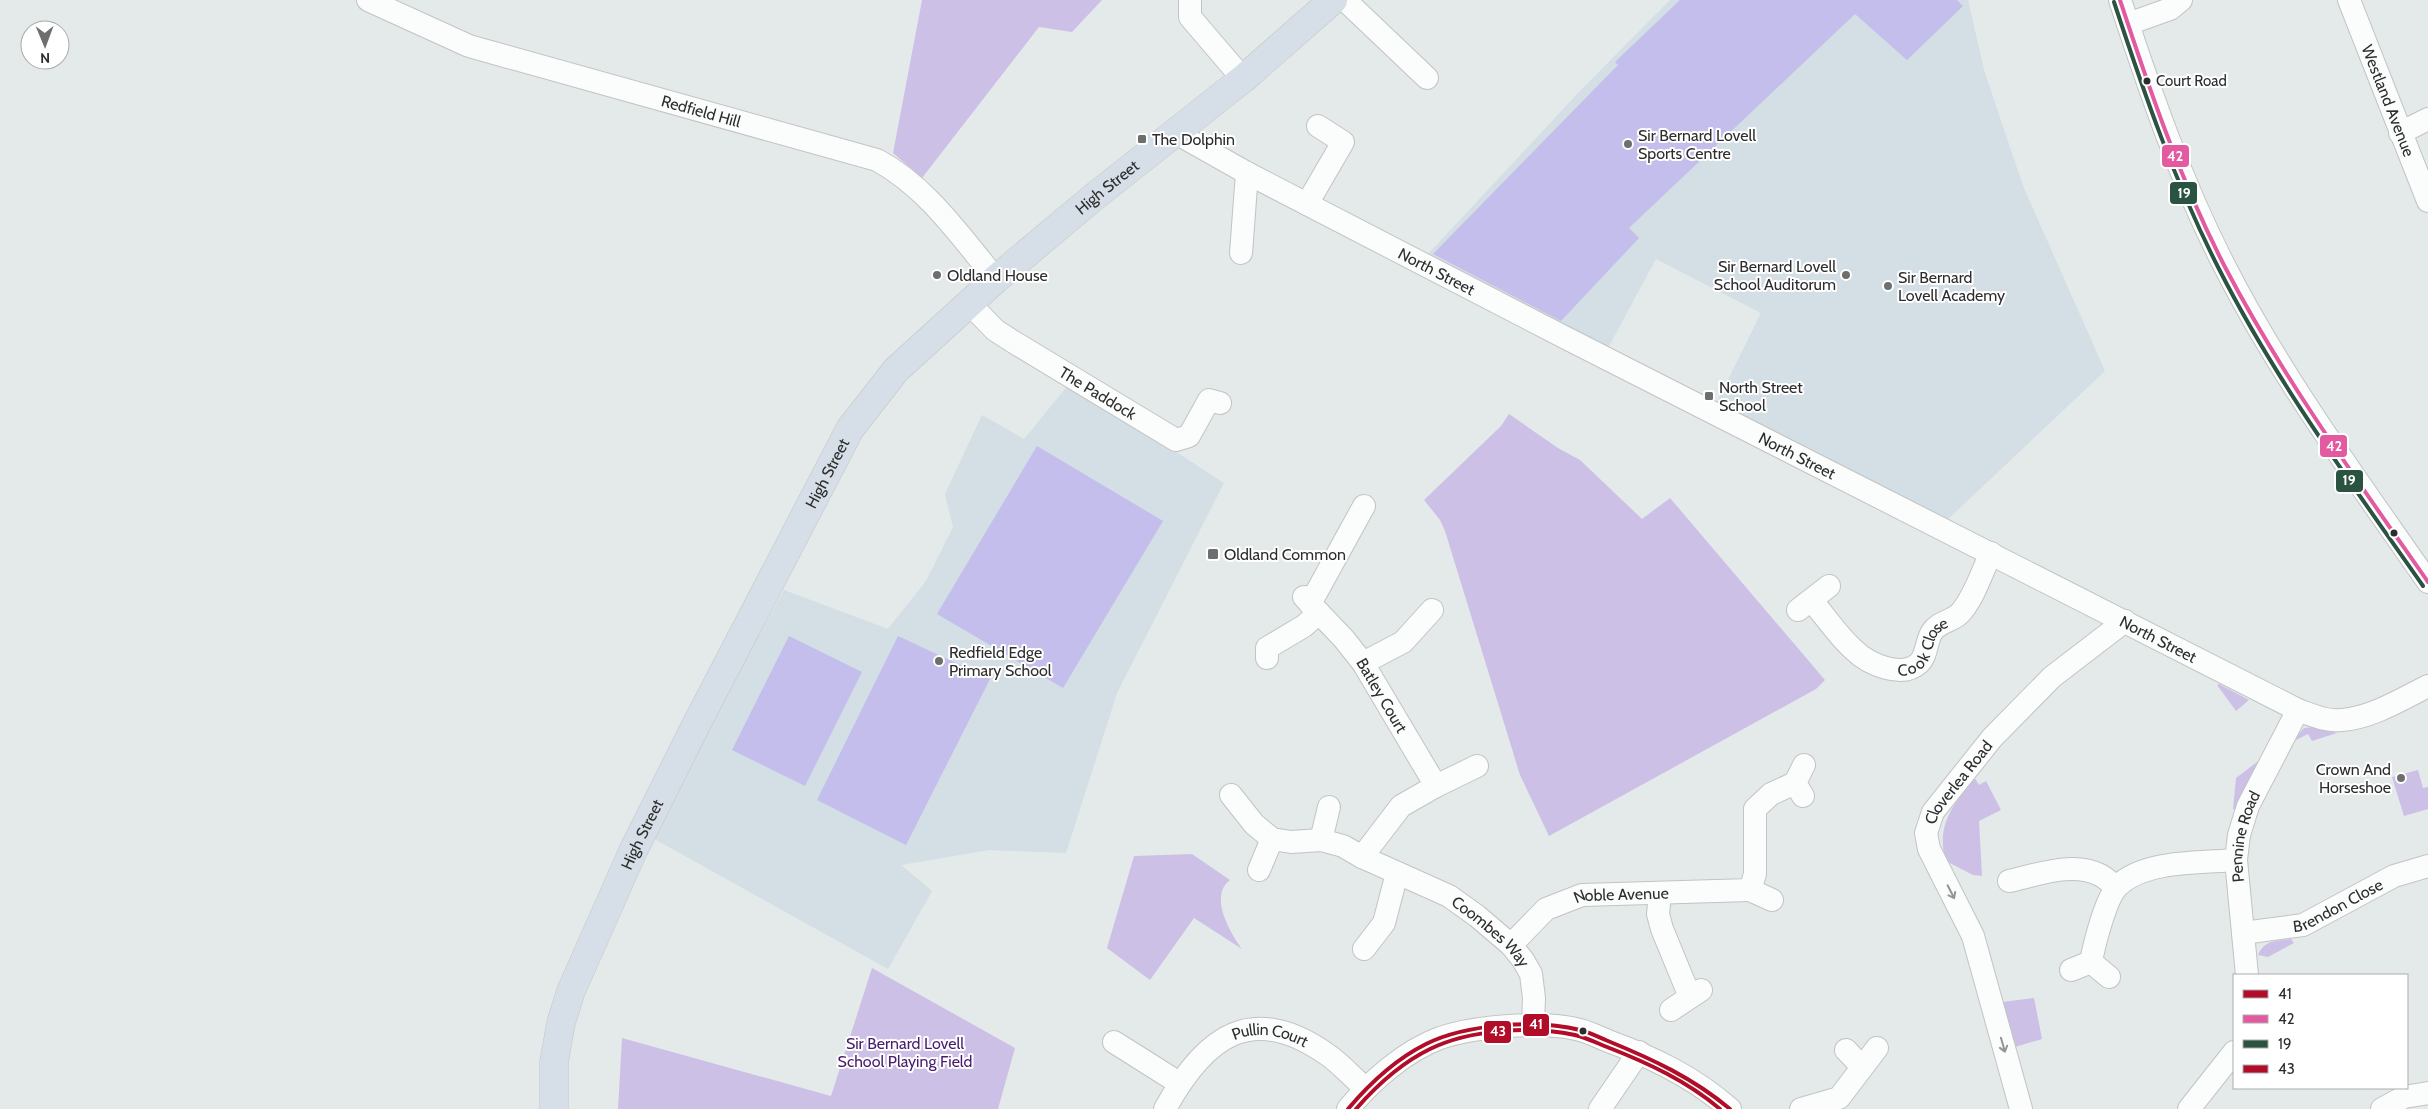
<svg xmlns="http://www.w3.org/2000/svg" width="2428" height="1109" font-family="Cabin,sans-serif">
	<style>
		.education { fill: #d3dee5 }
		.green { fill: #cdc0e7 }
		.pitch { fill: #c3beeb }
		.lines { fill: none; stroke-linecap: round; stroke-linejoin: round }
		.minor-casing { stroke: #c2c4c2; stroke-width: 24 }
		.major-casing { stroke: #c3c5c6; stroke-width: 29 }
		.minor { stroke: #fbfcfc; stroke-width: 22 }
		.major { stroke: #d6dfe7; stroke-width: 28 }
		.bus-1-casing { stroke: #fff; stroke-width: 8 }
		.bus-2-casing { stroke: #fff; stroke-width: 8 }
		.bus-3-casing { stroke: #fff; stroke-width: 8 }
		.bus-4-casing { stroke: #fff; stroke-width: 8 }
		.bus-1 { stroke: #b10d28; stroke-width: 4 }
		.bus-2 { stroke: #e35aa1; stroke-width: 4 }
		.bus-3 { stroke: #2b5341; stroke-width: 4 }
		.bus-4 { stroke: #b10d28; stroke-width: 4 }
		.oneway { stroke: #949494 }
		.bus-dot { fill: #2d2d2d; stroke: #fff; stroke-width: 2 }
		.poi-dot { fill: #6d6f6f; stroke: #fff; stroke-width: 2 }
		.labels { text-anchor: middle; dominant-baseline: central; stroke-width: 4; stroke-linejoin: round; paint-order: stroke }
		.bus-label { font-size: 15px; fill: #2d2d2d; stroke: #fff; text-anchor: start }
		.street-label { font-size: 16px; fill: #2d2d2d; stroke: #fff }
		.poi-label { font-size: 16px; fill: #2d2d2d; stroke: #fff; text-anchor: start }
		.park-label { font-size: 16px; fill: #471c6c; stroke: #fff }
		.line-badge { stroke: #fff; stroke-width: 2 }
		.badge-label { font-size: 14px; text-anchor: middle; font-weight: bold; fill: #fff }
	</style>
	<rect width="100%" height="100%" fill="#e4e9ea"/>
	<!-- education -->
	<g class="education">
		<polygon points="1670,0 1968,0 1984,70 2023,186 2105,371 1947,520 1717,402 1761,313 1656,259 1608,348 1428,254 1580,91"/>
		<polygon points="1070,383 1224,483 1117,693 1066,853 989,850 901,865 932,891 888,969 649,836 784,590 888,629 926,581 953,527 945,494 982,415 1024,439"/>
	</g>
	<!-- green -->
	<g class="green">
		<polygon points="922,0 1102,0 1072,32 1039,27 922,178 893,153"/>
		<polygon points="1509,414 1558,448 1580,460 1642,519 1670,498 1825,680 1816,689 1549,836 1520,775 1445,531 1440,520 1424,500 1501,426"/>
		<polygon points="2219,684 2249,700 2236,711 2217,685"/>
		<polygon points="2313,727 2337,733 2312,741 2308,734 2292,742 2304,728"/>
		<polygon points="2261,759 2237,810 2233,809 2236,778"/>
		<polygon points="2418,770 2423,788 2428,787 2428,809 2404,816 2392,777"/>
		<path d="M1974,777L1979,785L1986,781L2001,810L1979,821L1982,876L1973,875L1946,861C1935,824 1954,806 1974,777Z"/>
		<path d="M1192,854L1230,880C1208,896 1231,934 1242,949L1194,918L1150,980L1107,948L1134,856Z"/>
		<path d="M2291,939L2294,943L2268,957L2258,955C2265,939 2277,941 2291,939Z"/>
		<polygon points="872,968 1015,1048 998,1109 618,1109 622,1038 831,1096"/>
		<polygon points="2034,998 2042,1039 2015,1047 2002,1002"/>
	</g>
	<!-- pitch -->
	<g class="pitch">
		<polygon points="1680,0 1957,0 1963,6 1907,60 1855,14 1629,228 1639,238 1561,321 1433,254 1618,65 1615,62"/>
		<polygon points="1037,446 1163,521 1063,688 937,614"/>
		<polygon points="789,636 862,672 805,786 732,750"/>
		<polygon points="898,636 990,679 906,845 817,800"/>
	</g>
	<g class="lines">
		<!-- minor casing -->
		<g class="minor-casing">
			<g id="minor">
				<path id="s1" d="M368,0L469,46L877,160C927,187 960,236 996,279"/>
				<polyline points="1190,0 1190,17 1243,79"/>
				<polyline points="1345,0 1427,78"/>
				<path d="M2120,0C2150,91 2181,182 2225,267C2281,377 2358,481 2428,582"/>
				<path id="s2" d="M2349,0L2428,201"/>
				<polyline points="2128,24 2170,9 2181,0"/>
				<path id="s3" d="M1176,133L1247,173L1566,338L2298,710C2312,715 2327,722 2342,720C2371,718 2402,699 2428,686"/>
				<polyline points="2400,133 2428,119"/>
				<polyline points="1307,204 1343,142 1318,126"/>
				<polyline points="1241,253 1247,173"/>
				<path id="s4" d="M969,303L995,330L1012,341L1176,440L1189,436L1209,400L1220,403"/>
				<path id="s5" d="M1304,597L1344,639L1363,663L1436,786"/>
				<path id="s6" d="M1812,601C1826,617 1838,636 1854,650C1868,664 1902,679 1919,663C1927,656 1926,641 1932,632C1940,620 1954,622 1962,611C1975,595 1982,572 1991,553"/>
				<polyline points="1310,604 1364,506"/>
				<polyline points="1798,610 1829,586"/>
				<polyline points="1267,658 1267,648 1304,626 1319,613"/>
				<polyline points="1363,663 1403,642 1432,610"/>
				<path id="s7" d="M1231,795L1254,824L1272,839L1291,842L1321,840L1343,846L1362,857L1449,896L1477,916L1511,945L1523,960L1531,974L1534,998L1533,1025"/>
				<polyline points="1803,796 1795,783 1804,765"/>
				<polyline points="1321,840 1329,807"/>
				<polyline points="1362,857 1401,806 1436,786 1477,766"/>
				<polyline points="1259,870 1272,839"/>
				<path d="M2009,881C2037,875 2073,861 2100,875C2106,878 2111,883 2116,887"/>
				<polyline points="1750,890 1772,900"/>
				<polyline points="1660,894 1658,914 1662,929 1690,997"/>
				<path id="s8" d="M2243,933L2303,925L2394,876L2428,866"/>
				<path id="s9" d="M1511,945L1546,909L1582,895L1750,890L1755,874V809L1771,794L1795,783"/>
				<polyline points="1364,949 1384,923 1397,873"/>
				<polyline points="2091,962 2109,977"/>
				<path d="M2071,970L2091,962C2094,945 2106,897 2118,886C2144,860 2201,863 2236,860"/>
				<path id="s10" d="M2247,975L2236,860L2239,835L2248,806L2298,710"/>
				<polyline points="1671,1010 1701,990"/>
				<polyline points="1114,1042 1179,1083"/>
				<polyline points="1846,1050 1862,1067"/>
				<path id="s11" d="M1165,1109C1205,1036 1252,1001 1328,1055C1341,1064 1353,1078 1365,1088"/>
				<path d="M1348,1109C1371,1081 1405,1051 1440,1038C1475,1026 1541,1021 1576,1029C1587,1031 1598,1037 1608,1041C1652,1057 1694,1077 1730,1109"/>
				<polyline points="1600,1109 1639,1052"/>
				<polyline points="1801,1109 1839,1098 1877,1048"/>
				<path id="s12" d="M2021,1109L1973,936L1929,849L1926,833L1933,812L1992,738L2052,677L2125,621"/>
				<polyline points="2189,1109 2234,1052"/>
				<polyline points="2382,1109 2404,1097 2428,1093"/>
			</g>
		</g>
		<!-- major casing -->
		<g class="major-casing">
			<g id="major">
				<path id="s13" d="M554,1109V1062L561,1023L571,991L633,851L697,723L850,429L896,370L996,279L1095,196L1243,79L1333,0"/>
			</g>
		</g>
		<!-- minor -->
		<use href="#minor" class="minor"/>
		<!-- major -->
		<use href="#major" class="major"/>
		<!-- bus-1 casing -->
		<g class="bus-1-casing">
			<path id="bus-1" d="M1348,1109C1370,1083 1396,1059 1426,1044C1466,1024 1537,1019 1580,1030C1589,1032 1598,1037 1608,1041C1652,1059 1693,1078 1730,1109"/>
		</g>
		<!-- bus-2 casing -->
		<g class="bus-2-casing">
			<path id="bus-2" d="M2120,0C2150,91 2181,182 2225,267C2283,378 2357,480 2428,582"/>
		</g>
		<!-- bus-3 casing -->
		<g class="bus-3-casing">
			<path id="bus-3" d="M2114,2C2144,93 2175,183 2219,269C2276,381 2351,483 2423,586"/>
		</g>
		<!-- bus-4 casing -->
		<g class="bus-4-casing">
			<path id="bus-4" d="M1356,1109C1377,1085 1401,1063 1430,1049C1471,1029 1531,1026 1575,1035C1587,1038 1597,1043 1607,1047C1648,1063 1687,1081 1720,1109"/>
		</g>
		<!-- bus-1 -->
		<use href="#bus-1" class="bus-1"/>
		<!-- bus-2 -->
		<use href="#bus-2" class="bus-2"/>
		<!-- bus-3 -->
		<use href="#bus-3" class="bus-3"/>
		<!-- bus-4 -->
		<use href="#bus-4" class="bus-4"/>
	</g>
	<!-- one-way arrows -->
	<defs><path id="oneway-shaft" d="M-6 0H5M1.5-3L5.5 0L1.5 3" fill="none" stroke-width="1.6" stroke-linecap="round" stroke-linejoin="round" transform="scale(1.25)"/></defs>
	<g class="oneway">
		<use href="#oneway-shaft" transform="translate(1951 892) rotate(63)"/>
		<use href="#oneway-shaft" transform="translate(2003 1045) rotate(74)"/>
	</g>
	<!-- markers -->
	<g class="bus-dot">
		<circle cx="2147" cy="81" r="4.5"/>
		<circle cx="2394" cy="533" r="4.5"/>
		<circle cx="1583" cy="1031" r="4.5"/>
	</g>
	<g class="poi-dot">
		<rect x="1137" y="134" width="10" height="10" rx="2.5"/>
		<circle cx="1628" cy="144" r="5"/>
		<circle cx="937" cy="275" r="5"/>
		<circle cx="1846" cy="275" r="5"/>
		<circle cx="1888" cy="286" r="5"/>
		<rect x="1704" y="391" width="10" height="10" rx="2.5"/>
		<rect x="1207" y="548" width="12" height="12" rx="2.5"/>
		<circle cx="939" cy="661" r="5"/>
		<circle cx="2401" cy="778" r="5"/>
	</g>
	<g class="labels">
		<!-- bus labels -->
		<g class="bus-label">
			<text x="2156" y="81">Court Road</text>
		</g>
		<!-- street labels -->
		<g class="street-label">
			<text stroke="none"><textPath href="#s2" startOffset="108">Westland Avenue</textPath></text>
			<text stroke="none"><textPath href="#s1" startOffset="352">Redfield Hill</textPath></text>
			<text stroke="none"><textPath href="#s13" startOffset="1102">High Street</textPath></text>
			<text stroke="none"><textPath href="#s3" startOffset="295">North Street</textPath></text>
			<text stroke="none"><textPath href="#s4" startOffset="158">The Paddock</textPath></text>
			<text stroke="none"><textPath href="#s3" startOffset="700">North Street</textPath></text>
			<text stroke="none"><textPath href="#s13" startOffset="698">High Street</textPath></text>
			<text stroke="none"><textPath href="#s3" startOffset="1105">North Street</textPath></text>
			<text stroke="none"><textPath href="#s6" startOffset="151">Cook Close</textPath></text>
			<text stroke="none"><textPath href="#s5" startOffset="126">Batley Court</textPath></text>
			<text stroke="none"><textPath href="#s12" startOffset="354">Cloverlea Road</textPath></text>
			<text stroke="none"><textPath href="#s13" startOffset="292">High Street</textPath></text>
			<text stroke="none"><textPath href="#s10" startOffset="140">Pennine Road</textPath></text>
			<text stroke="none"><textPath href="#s9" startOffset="128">Noble Avenue</textPath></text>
			<text stroke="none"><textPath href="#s8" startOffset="100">Brendon Close</textPath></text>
			<text stroke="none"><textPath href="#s7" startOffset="305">Coombes Way</textPath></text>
			<text stroke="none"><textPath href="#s11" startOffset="141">Pullin Court</textPath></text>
		</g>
		<!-- poi labels -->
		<g class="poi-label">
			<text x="1638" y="135">Sir Bernard Lovell<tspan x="1638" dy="18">Sports Centre</tspan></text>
			<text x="1152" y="139">The Dolphin</text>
			<text x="1836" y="266" text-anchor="end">Sir Bernard Lovell<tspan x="1836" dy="18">School Auditorum</tspan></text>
			<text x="947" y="275">Oldland House</text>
			<text x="1898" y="277">Sir Bernard<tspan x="1898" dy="18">Lovell Academy</tspan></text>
			<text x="1719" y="387">North Street<tspan x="1719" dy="18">School</tspan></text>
			<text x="1224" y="554">Oldland Common</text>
			<text x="949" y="652">Redfield Edge<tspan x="949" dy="18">Primary School</tspan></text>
			<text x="2391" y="769" text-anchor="end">Crown And<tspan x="2391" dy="18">Horseshoe</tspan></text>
		</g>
		<!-- park labels -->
		<g class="park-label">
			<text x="905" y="1043">Sir Bernard Lovell<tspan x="905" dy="18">School Playing Field</tspan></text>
		</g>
	</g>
	<g class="line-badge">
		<rect x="2161" y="144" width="29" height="24" rx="5" fill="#e35aa1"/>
		<rect x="2169" y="181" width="29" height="24" rx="5" fill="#2b5341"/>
		<rect x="2319" y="434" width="29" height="24" rx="5" fill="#e35aa1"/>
		<rect x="2335" y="469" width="29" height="24" rx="5" fill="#2b5341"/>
		<rect x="1522" y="1013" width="28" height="24" rx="5" fill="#b10d28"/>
		<rect x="1483" y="1020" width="29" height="24" rx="5" fill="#b10d28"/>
	</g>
	<g class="badge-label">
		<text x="2175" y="161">42</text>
		<text x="2184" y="198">19</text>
		<text x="2334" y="451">42</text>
		<text x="2349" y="485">19</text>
		<text x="1536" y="1029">41</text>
		<text x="1498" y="1036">43</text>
	</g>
	<!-- legend -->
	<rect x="2233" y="974" width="175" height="115" fill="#ffffff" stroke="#ababab"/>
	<rect x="2243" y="990" width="25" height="8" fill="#b10d28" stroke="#ababab"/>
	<text x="2278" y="999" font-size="15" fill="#2d2d2d">41</text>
	<rect x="2243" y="1015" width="25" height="8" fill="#e35aa1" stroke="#ababab"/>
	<text x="2278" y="1024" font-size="15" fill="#2d2d2d">42</text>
	<rect x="2243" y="1040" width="25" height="8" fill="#2b5341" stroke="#ababab"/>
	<text x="2278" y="1049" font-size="15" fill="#2d2d2d">19</text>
	<rect x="2243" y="1065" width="25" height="8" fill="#b10d28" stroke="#ababab"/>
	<text x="2278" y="1074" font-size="15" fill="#2d2d2d">43</text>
	<!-- north arrow -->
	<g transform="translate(45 45) rotate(179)"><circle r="24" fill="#ffffff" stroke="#ababab"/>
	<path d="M0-4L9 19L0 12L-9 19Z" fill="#6d6f6f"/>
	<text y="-8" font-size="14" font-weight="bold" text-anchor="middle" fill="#2d2d2d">N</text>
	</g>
</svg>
